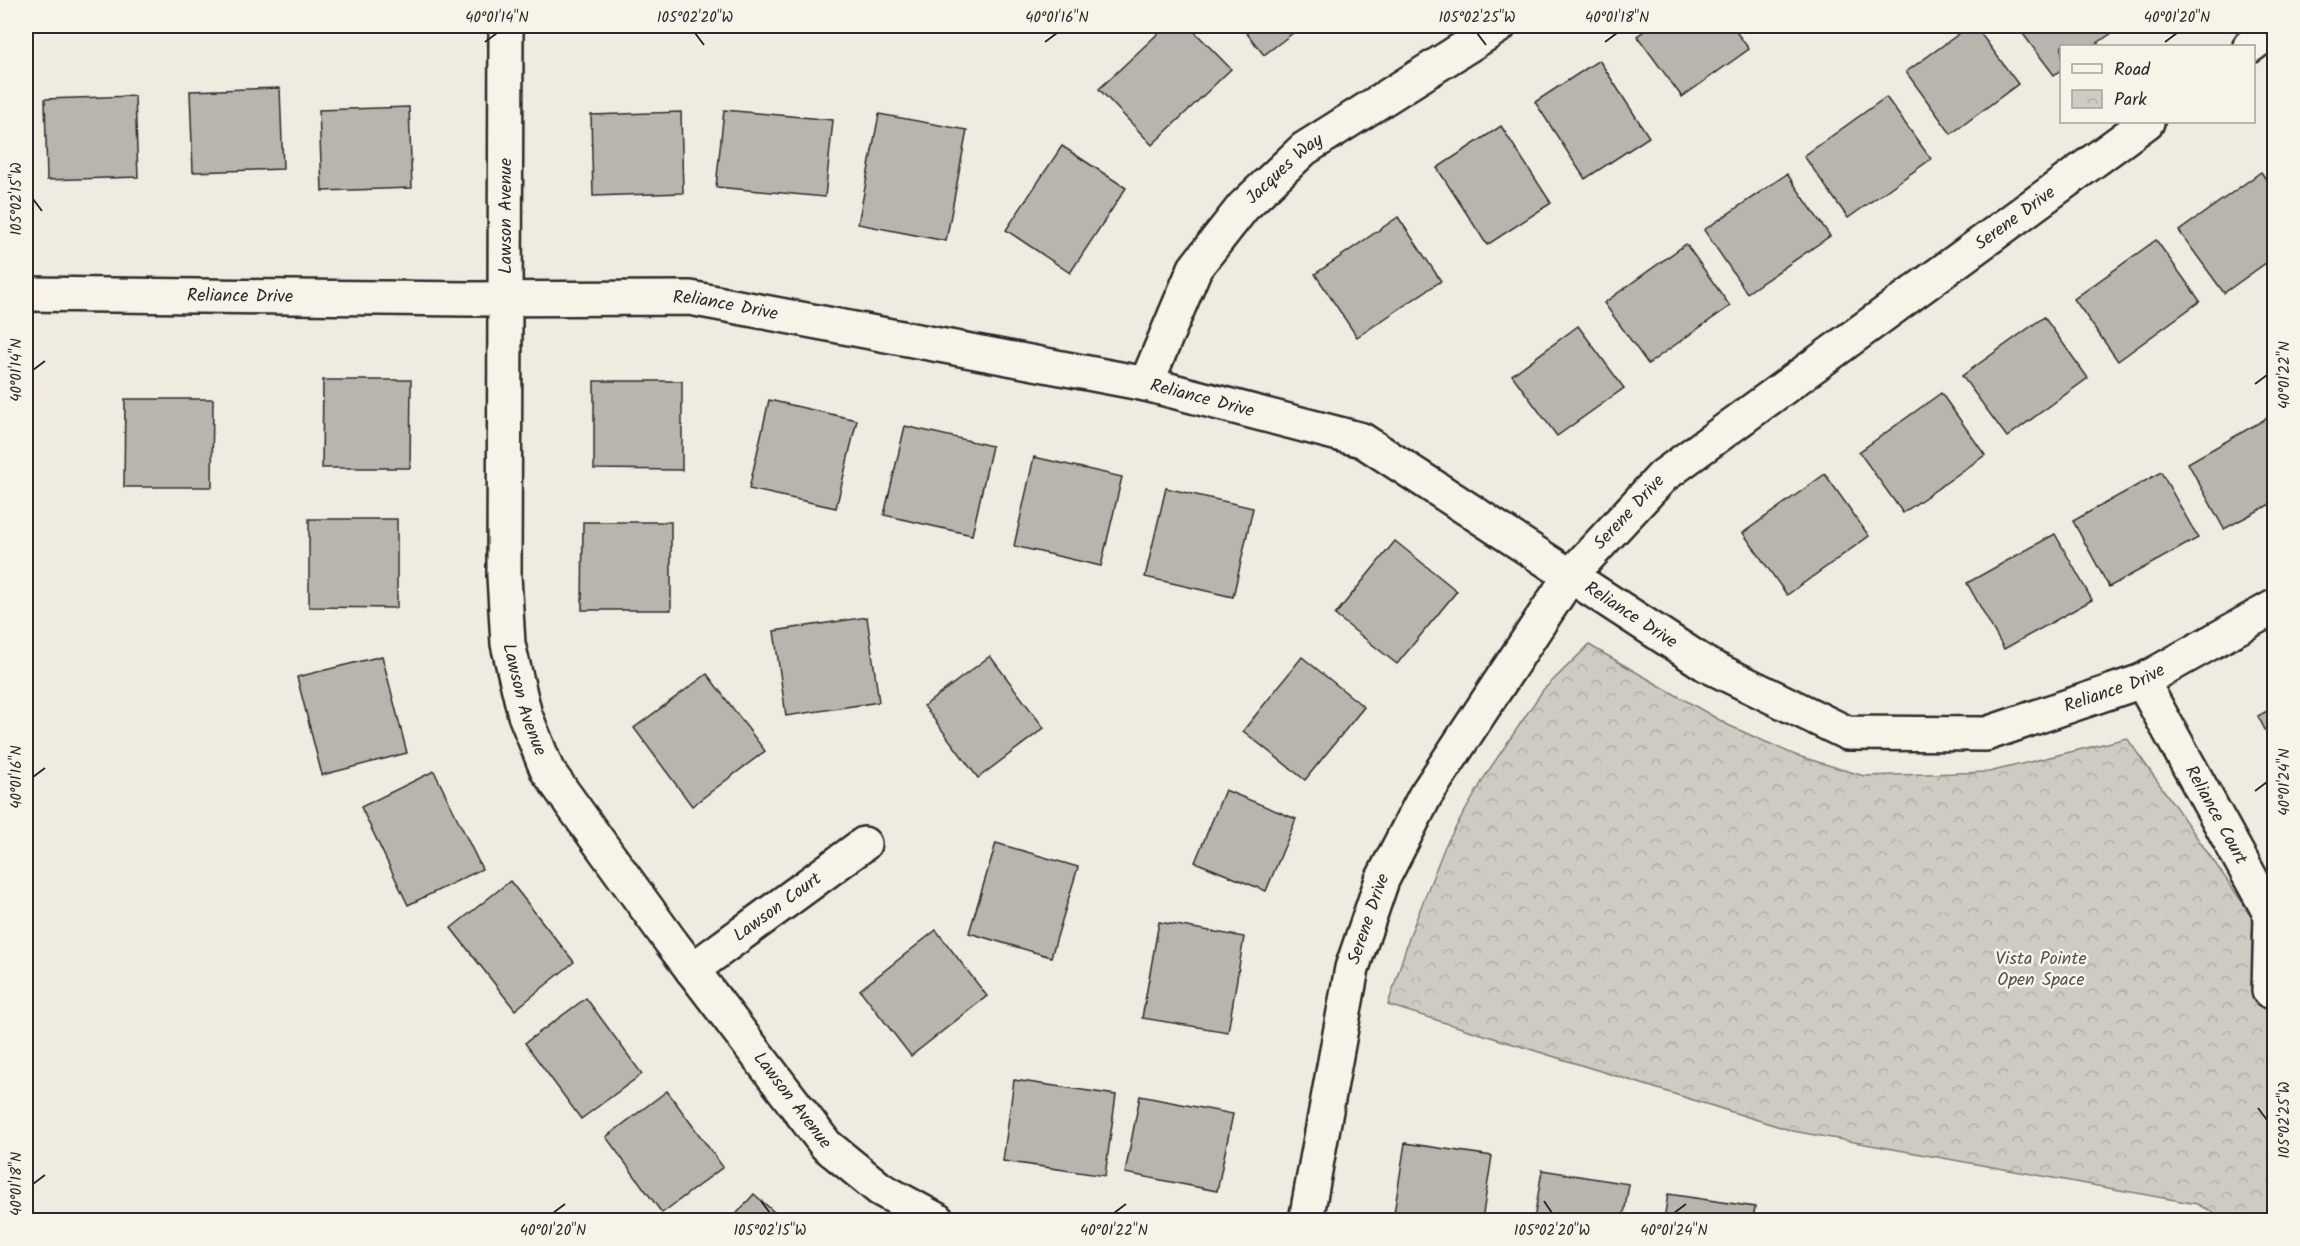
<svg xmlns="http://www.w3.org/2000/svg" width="2300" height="1246" font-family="Kalam,sans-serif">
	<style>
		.park { fill: url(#park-crowns); stroke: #7d7b76; stroke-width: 1.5 }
		.building { fill: #b8b5ae; stroke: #2b2b2b; stroke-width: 1.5 }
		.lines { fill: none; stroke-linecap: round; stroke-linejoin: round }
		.street-casing { stroke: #2b2b2b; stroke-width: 38 }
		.street { stroke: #f7f3e8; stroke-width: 33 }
		.ticks { fill: none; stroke: #2b2b2b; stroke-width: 2 }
		.labels { text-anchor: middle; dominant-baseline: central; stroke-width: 5; stroke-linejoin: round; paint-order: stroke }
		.street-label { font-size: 18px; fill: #2b2b2b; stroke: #f7f3e8 }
		.park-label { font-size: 18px; fill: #545351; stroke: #f7f3e8 }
		.neatline { fill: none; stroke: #2b2b2b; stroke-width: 2 }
		.ticks-label { font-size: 15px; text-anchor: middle; fill: #2b2b2b }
	</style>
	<defs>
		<pattern id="park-crowns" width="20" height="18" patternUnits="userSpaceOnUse" patternTransform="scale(1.5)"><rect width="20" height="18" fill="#cfcbc2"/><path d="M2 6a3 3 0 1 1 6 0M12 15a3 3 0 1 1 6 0" fill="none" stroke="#b2aea7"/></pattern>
	</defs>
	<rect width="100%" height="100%" fill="#efebe0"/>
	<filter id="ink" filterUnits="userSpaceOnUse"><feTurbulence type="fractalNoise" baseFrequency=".0167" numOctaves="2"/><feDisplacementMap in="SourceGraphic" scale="12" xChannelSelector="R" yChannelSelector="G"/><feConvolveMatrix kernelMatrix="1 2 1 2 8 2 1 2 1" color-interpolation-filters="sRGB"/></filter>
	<g filter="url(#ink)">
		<!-- park -->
		<polygon class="park" points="1589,645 1728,725 1795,755 1864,776 1989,772 2127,738 2274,947 2274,1220 2226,1220 2197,1204 1793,1131 1388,1005 1410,935 1445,846 1487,773 1543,690"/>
		<!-- building -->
		<g class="building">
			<polygon points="1166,26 1189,26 1231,69 1152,145 1099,89"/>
			<polygon points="1241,26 1302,26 1264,55"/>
			<polygon points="1652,26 1732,26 1749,49 1682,97 1637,36"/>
			<polygon points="1970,26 1975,26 2018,84 1951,134 1906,72"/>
			<polygon points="2017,26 2122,26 2093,46 2062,46 2062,69 2054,75"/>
			<polygon points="1599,60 1649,137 1585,179 1535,102"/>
			<polygon points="280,88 283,169 193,172 190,91"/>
			<polygon points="135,96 138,177 47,180 45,99"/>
			<polygon points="1886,97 1931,159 1848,218 1804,156"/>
			<polygon points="409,107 412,188 322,191 319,110"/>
			<polygon points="724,110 833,120 825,197 716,187"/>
			<polygon points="681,112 683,193 593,196 591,115"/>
			<polygon points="879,114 967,130 946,241 858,224"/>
			<polygon points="1501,126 1551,203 1487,245 1437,168"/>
			<polygon points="1062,146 1126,188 1070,273 1006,230"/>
			<polygon points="2261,172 2274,191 2274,257 2224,293 2179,231"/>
			<polygon points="1787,174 1830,236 1747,293 1704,230"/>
			<polygon points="1398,217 1441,281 1357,337 1315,274"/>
			<polygon points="2156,240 2200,301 2118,361 2074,299"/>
			<polygon points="1686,244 1730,306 1648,364 1604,303"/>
			<polygon points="2044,317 2088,378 2007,437 1962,376"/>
			<polygon points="1578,326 1624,388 1557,436 1512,375"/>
			<polygon points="323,380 411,380 410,468 322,468"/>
			<polygon points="594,381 682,381 682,470 594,469"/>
			<polygon points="1941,393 1985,455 1903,513 1859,452"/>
			<polygon points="125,399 213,399 212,487 124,487"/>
			<polygon points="769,400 857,420 836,508 749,489"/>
			<polygon points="2274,414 2274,502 2224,529 2188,463"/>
			<polygon points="905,426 992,446 972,535 884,515"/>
			<polygon points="1034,457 1122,477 1101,566 1014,546"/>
			<polygon points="2161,472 2198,538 2109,587 2073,521"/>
			<polygon points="1825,474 1869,536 1787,595 1743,533"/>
			<polygon points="1166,488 1253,508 1233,597 1145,577"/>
			<polygon points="309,519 397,519 397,608 309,607"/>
			<polygon points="583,522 671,522 671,610 582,610"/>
			<polygon points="2055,534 2092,600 2004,649 1967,583"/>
			<polygon points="1395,541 1457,591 1397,664 1335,615"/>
			<polygon points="867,617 879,702 786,716 774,631"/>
			<polygon points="382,656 407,753 322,775 297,677"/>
			<polygon points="990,656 1044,728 978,778 924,706"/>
			<polygon points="1302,657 1364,707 1305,780 1243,731"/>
			<polygon points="707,674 765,751 692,806 634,728"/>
			<polygon points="2274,707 2274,747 2258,716"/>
			<polygon points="434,771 482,869 408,905 361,807"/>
			<polygon points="1225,790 1296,819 1266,891 1195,862"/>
			<polygon points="996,843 1078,867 1051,957 969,933"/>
			<polygon points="510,881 574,962 515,1010 451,928"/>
			<polygon points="1159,922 1244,937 1228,1032 1142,1018"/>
			<polygon points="936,930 987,996 911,1056 860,990"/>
			<polygon points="586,998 642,1074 581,1119 525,1043"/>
			<polygon points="1014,1080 1116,1095 1105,1176 1003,1161"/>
			<polygon points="667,1091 723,1167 662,1213 606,1137"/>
			<polygon points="1140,1096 1233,1114 1217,1191 1125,1173"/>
			<polygon points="1405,1143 1492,1156 1482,1220 1393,1220"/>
			<polygon points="1542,1170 1629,1184 1623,1220 1534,1220"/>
			<polygon points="754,1194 783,1220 731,1220"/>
			<polygon points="1668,1194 1755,1207 1753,1220 1664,1220"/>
		</g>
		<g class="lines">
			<!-- street casing -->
			<g class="street-casing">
				<g id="street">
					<path id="s1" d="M506,26L504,576L508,644L525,715L547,770L671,942L826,1145L880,1189L937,1220"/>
					<polyline points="2250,46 2274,28"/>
					<path id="s2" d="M26,294L469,299L690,298L1146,384L1362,440L1707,665L1847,733L1986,734L2142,681L2274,607"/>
					<path id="s3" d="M1146,384L1195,268L1243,207L1304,149L1499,26"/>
					<path id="s4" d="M2142,681L2271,915L2269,991"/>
					<path id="s5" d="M692,970L864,844"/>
					<path id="s6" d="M1306,1220L1352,968L1382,880L1425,796L1570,576L1663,476L2147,122"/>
				</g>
			</g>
			<!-- street -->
			<use href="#street" class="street"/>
		</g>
	</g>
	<!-- ticks -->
	<path class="ticks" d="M695,33L704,45M1477,33L1486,45M485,42L497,33M1045,42L1057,33M1605,42L1617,33M2165,42L2177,33M33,199L42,211M33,370L45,361M2255,384L2267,375M33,777L45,768M2255,791L2267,782M2258,1108L2267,1120M33,1184L45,1175M761,1201L770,1213M1544,1201L1552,1213M553,1213L565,1204M1114,1213L1126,1204M1674,1213L1686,1204"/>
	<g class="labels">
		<!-- street labels -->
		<g class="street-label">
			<text stroke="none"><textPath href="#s3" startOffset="260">Jacques Way</textPath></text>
			<text transform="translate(506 216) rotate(-90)">Lawson Avenue</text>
			<text stroke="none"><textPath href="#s6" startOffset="1280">Serene Drive</textPath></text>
			<text stroke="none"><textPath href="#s2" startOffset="214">Reliance Drive</textPath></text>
			<text stroke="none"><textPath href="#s2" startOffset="700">Reliance Drive</textPath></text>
			<text stroke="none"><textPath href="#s2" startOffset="1186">Reliance Drive</textPath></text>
			<text stroke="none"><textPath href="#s6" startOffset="794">Serene Drive</textPath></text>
			<text stroke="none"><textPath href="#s2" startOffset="1672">Reliance Drive</textPath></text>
			<text stroke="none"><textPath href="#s2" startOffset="2194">Reliance Drive</textPath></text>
			<text stroke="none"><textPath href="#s1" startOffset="676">Lawson Avenue</textPath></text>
			<text stroke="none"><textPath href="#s4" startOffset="153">Reliance Court</textPath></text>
			<text stroke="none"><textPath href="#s5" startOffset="106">Lawson Court</textPath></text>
			<text stroke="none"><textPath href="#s6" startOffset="308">Serene Drive</textPath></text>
			<text stroke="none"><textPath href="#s1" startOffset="1162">Lawson Avenue</textPath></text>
		</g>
		<!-- park labels -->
		<g class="park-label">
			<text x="2041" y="959">Vista Pointe<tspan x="2041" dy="21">Open Space</tspan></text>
		</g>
	</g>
	<!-- margin -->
	<rect width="2300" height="1246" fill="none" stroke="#f7f3e8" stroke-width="66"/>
	<!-- legend -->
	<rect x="2060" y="45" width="195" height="78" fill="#f7f3e8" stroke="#a5a39c" stroke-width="1.5"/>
	<rect x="2072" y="64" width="30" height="9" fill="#f7f3e8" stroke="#a5a39c" stroke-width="1.5"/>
	<text x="2114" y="75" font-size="18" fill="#2b2b2b">Road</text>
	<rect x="2072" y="90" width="30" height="18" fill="url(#park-crowns)" stroke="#a5a39c" stroke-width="1.5"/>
	<text x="2114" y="105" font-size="18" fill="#2b2b2b">Park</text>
	<rect x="33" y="33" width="2234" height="1180" class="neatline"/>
	<g class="ticks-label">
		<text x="497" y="22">40°01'14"N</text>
		<text x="695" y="22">105°02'20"W</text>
		<text x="1057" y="22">40°01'16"N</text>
		<text x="1477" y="22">105°02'25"W</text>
		<text x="1617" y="22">40°01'18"N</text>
		<text x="2177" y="22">40°01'20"N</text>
		<text transform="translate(16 199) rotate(-90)" y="5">105°02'15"W</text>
		<text transform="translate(16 370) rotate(-90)" y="5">40°01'14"N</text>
		<text transform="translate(2284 375) rotate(-90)" y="5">40°01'22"N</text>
		<text transform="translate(16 777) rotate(-90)" y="5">40°01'16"N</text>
		<text transform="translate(2284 782) rotate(-90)" y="5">40°01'24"N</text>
		<text transform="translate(2284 1120) rotate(-90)" y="5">105°02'25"W</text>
		<text transform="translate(16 1184) rotate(-90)" y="5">40°01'18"N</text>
		<text x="553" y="1235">40°01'20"N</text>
		<text x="770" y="1235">105°02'15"W</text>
		<text x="1114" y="1235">40°01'22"N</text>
		<text x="1552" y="1235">105°02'20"W</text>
		<text x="1674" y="1235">40°01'24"N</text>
	</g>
</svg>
